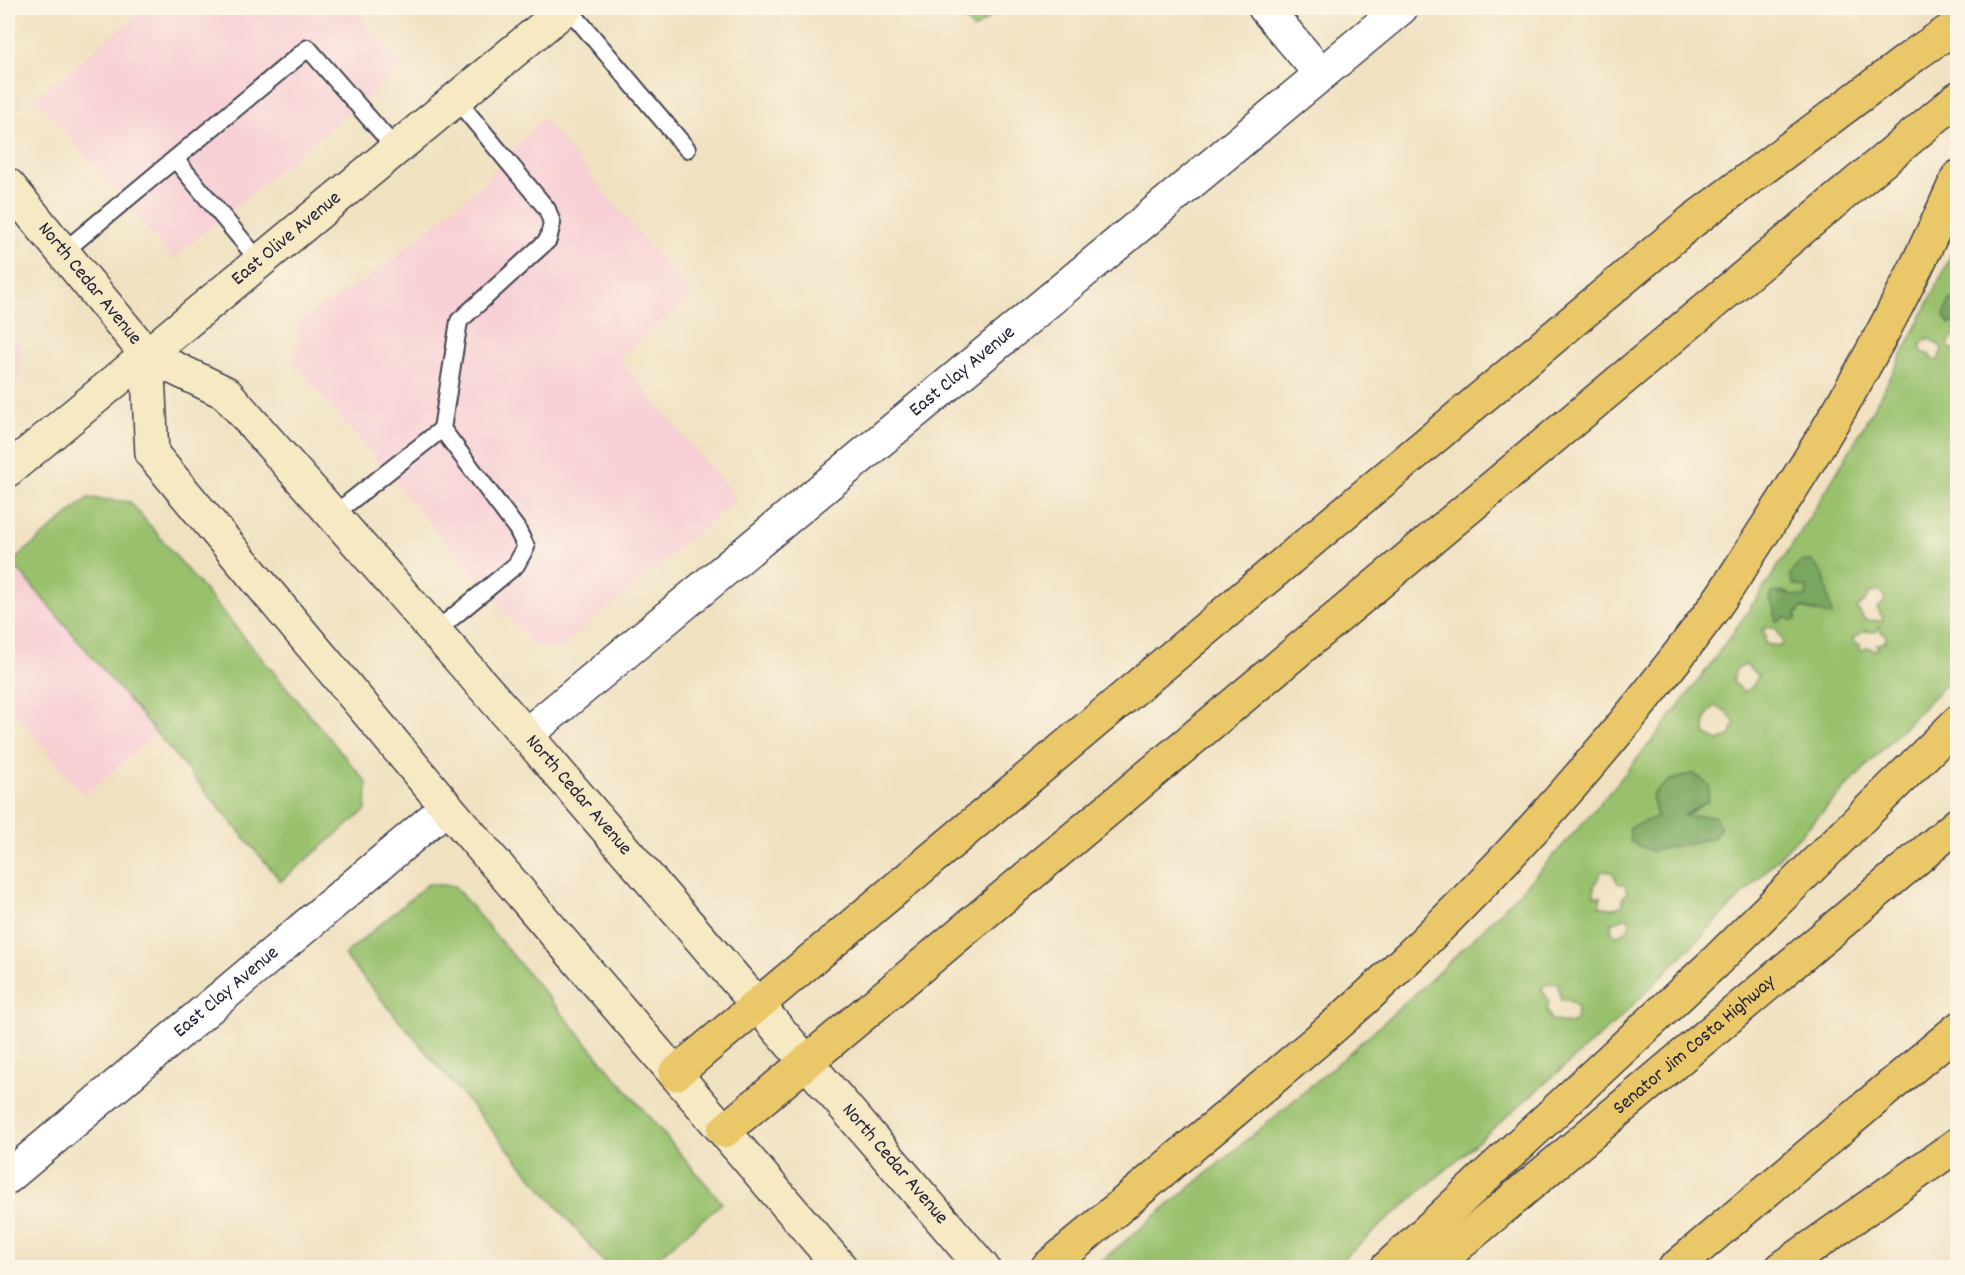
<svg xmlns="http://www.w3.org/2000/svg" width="1965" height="1275" font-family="Dekko,sans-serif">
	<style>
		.built { fill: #f7cfd4 }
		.green { fill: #99c16d; stroke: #5e7254; stroke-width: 1.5; fill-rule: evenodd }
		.forest { fill: #7aa760; stroke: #4e644e; stroke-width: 1.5 }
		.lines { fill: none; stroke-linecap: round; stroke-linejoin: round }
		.lane-casing { stroke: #413f4f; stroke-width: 20 }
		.street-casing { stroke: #413f4f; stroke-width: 36 }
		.secondary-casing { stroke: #413f4f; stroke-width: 36 }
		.highway-casing { stroke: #413f4f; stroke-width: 36 }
		.lane { stroke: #fff; stroke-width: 16 }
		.street { stroke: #fff; stroke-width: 33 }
		.secondary { stroke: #f7e9c3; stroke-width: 33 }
		.highway { stroke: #eac769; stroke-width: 33 }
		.labels { text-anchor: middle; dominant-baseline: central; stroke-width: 5; stroke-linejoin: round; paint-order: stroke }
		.street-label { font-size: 20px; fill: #22223b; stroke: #fcf5e5 }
	</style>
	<rect width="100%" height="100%" fill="#fcf5e5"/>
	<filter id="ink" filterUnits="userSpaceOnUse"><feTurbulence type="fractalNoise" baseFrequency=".0167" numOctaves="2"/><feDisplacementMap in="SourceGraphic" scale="12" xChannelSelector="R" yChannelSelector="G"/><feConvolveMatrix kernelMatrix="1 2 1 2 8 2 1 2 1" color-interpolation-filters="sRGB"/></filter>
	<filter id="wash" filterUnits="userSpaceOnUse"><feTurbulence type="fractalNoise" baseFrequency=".008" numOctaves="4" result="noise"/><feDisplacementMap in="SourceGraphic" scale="24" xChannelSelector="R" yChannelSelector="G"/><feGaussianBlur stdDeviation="1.35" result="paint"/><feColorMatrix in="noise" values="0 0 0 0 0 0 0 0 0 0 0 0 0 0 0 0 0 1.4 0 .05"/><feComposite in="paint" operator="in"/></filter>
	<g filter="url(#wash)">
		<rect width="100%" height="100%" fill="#f0e1c1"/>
		<!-- built -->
		<g class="built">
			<polygon points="145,8 353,8 403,67 173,259 36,98"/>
			<polygon points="542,118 692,296 618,358 737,499 560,648 533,645 295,364 299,321 379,271 484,183"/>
			<polygon points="8,328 21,345 17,390 8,398"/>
			<polygon points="12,562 157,734 84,795 8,705 8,566"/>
		</g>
		<!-- green -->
		<g class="green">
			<polygon points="955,8 1000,8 974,30"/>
			<path d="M1957,242V302L1956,299L1949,324L1958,322L1957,336L1953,337L1947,346L1958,353L1957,672L1756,881L1616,1022L1333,1267L1093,1268C1211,1169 1333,1072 1445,966C1661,762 1834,512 1957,242ZM1928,338L1939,345L1942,349L1938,361L1933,360L1929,354L1924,353L1920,349L1922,343ZM1808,588L1816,613L1802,607L1792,621L1784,616L1776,621L1775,609L1781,591L1796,597L1806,598ZM1878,590L1883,594L1885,601L1877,608L1883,618L1882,621L1865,620L1857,608L1867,600L1869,594ZM1880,626L1881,632L1886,634V641L1877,645L1878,649L1874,650L1867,647L1862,651L1859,649V644L1855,643L1853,639L1864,631L1876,632ZM1768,627L1776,628L1783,642L1781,646L1765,644V635L1762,630ZM1746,665L1759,676L1752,687L1743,692L1733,682L1736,669ZM1715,706L1726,711L1735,723L1730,736L1718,741L1706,735C1703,723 1705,715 1715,706ZM1602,871L1612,872L1618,883L1625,885L1627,893L1623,897V904C1616,910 1608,908 1599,906L1601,897L1594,896V886ZM1625,918H1629L1630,926L1627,931L1618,935L1612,933L1611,923ZM1549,983L1558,984L1561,1000L1568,999L1577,1007L1576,1021L1570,1024L1551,1020L1547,1009L1549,1001L1541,988Z"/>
			<polygon points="88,498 130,502 367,783 366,810 281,881 12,562"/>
			<polygon points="428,884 454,886 722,1203 646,1267 608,1267 344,955"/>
		</g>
		<!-- forest -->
		<g class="forest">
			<polygon points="1956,299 1957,322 1949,324 1944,316 1950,300"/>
			<path d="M1812,561L1824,576L1832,616L1802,607L1796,614V620L1792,621L1784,616L1781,621H1776L1775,609L1770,600L1772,593C1784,590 1793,598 1806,597L1807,588L1794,585L1790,575L1800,562Z"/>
			<polygon points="1693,773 1709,785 1708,801 1684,816 1714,816 1721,827 1713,838 1652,851 1630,842 1630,827 1657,817 1652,795 1669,781"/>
		</g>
	</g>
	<g filter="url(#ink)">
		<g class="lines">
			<!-- lane casing -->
			<g class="lane-casing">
				<g id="lane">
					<polyline points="568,8 687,149"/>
					<polyline points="175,159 260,262"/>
					<polyline points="63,252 308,48 396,149"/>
					<polyline points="333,515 442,429"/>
					<polyline points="436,631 516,565 526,547 517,529 442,429 459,321 548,240 552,223 547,209 456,99"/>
				</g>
			</g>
			<!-- street casing -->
			<g class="street-casing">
				<g id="street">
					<polyline points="1265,8 1321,74"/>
					<path id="s1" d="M526,735L1401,8"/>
					<path id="s2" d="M8,1177L447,807"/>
				</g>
			</g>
			<!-- secondary casing -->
			<g class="secondary-casing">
				<g id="secondary">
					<path id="s3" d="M8,185L147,355L226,393L526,735L983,1268"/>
					<polyline points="147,355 152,454 447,807 841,1268"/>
					<path id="s4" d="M8,470L566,8"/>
				</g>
			</g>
			<!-- highway casing -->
			<g class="highway-casing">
				<g id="highway">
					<polyline points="675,1074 1691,222 1917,53 1958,25"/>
					<polyline points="724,1131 1958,98"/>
					<path d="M1047,1268C1110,1215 1172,1162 1235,1110C1281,1071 1328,1033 1372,992C1495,877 1608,751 1708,616C1728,589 1745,560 1764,531C1838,419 1904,301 1958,177"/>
					<polyline points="1387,1268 1714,963 1958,722"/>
					<path id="s5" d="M1431,1268L1958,824"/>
					<polyline points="1675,1268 1958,1029"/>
					<polyline points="1782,1268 1958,1144"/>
				</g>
			</g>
			<!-- lane -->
			<use href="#lane" class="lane"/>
			<!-- street -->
			<use href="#street" class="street"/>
			<!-- secondary -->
			<use href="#secondary" class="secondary"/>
			<!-- highway -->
			<use href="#highway" class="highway"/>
		</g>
	</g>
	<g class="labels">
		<!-- street labels -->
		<g class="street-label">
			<text stroke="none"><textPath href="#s4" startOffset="362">East Olive Avenue</textPath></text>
			<text stroke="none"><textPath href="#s3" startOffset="128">North Cedar Avenue</textPath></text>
			<text stroke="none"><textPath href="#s1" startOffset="568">East Clay Avenue</textPath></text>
			<text stroke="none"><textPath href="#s3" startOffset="842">North Cedar Avenue</textPath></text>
			<text stroke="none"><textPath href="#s2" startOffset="286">East Clay Avenue</textPath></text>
			<text stroke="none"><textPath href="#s5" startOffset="345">Senator Jim Costa Highway</textPath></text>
			<text stroke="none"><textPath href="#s3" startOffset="1328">North Cedar Avenue</textPath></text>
		</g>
	</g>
	<!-- margin -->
	<rect width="1965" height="1275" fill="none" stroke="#fcf5e5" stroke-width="30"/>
</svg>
